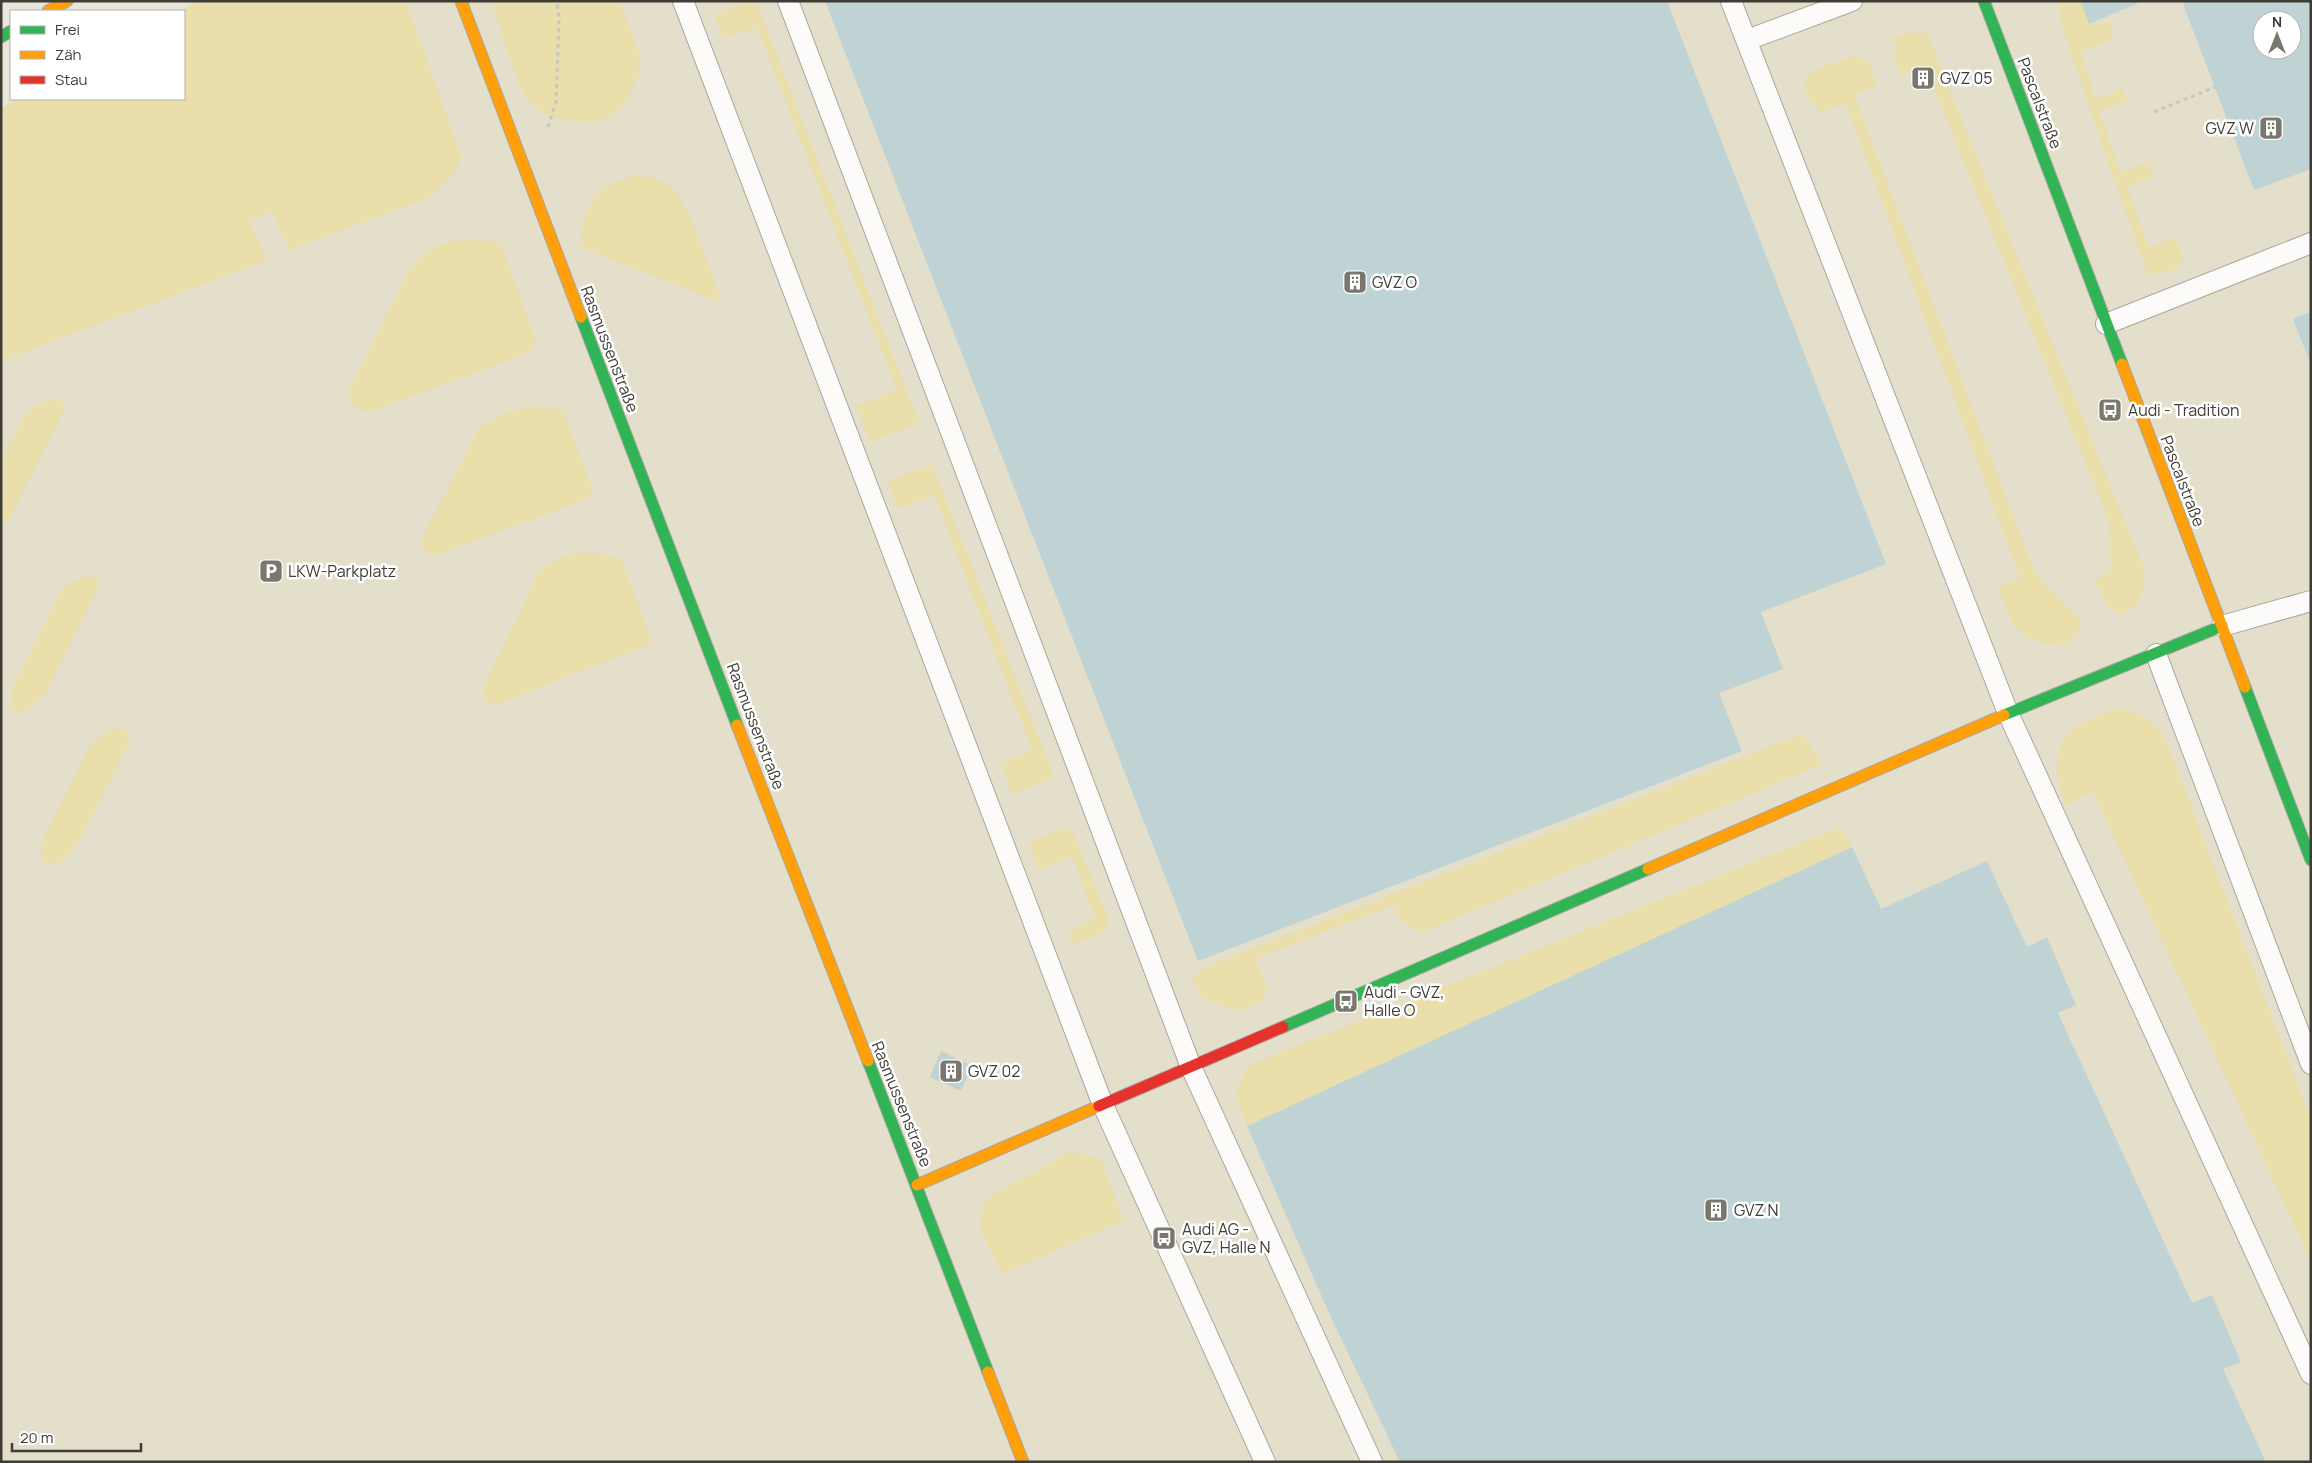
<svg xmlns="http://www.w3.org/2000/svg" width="2312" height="1463" font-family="Manrope,sans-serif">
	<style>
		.built { fill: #e3dfca; fill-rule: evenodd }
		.green { fill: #eadeaa }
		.building { fill: #bfd3d4; fill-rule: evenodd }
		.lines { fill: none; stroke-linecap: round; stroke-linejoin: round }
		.lane-casing { stroke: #a9a79e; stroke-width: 22 }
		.fast-casing { stroke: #a9a79e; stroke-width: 13 }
		.slow-casing { stroke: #a9a79e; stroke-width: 13 }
		.jam-casing { stroke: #a9a79e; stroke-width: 13 }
		.path { stroke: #c7c6c2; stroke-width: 3; stroke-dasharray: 4 4; stroke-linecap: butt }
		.lane { stroke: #fcfbf9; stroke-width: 20 }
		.fast { stroke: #30b455; stroke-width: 11 }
		.slow { stroke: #ff9f0a; stroke-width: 11 }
		.jam { stroke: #e5322d; stroke-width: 11 }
		.labels { text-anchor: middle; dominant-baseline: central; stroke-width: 5; stroke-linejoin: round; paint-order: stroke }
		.poi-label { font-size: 16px; fill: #3e3c34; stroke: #fff; text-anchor: start }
		.street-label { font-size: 16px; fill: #3e3c34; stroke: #fff }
	</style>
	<rect width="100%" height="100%" fill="#e8e6da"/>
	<!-- built -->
	<path class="built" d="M211,1H2311V1462H1V114L184,99ZM2262,20H2292V50H2262Z"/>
	<!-- green -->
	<g class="green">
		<polygon points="199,1 406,1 462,159 452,176 428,198 289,250 272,211 249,220 267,260 1,361 1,108 18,99 184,99 184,11 180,11"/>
		<path d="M492,1H619C623,13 641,52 640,63C639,80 628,102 614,113C593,128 551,123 532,104C514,85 501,28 492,1Z"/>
		<polygon points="749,1 756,1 919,423 870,442 856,406 897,390 757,27 723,39 714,15"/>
		<polygon points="2057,1 2087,1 2094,24 2112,24 2113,33 2107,42 2080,52 2095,98 2122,89 2127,101 2099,111 2120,172 2149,162 2154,176 2127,187 2149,247 2176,237 2183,260 2176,269 2152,275 2145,268 2064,33"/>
		<path d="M1913,32L1927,34L2145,571C2144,596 2142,601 2121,616L2108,605L2095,581L2111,570L2109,521L1925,66L1901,75L1895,61L1896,37Z"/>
		<path d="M1855,56L1868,61L1877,85L1854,95L2035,573L2083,623L2078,633L2063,646C2015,641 2015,628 1997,587L2020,578L1846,104L1821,112C1782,74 1824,66 1855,56Z"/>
		<path d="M633,176C647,176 657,177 669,185C690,200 712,277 722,303L582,248C580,223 586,202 607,186C614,181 625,179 633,176Z"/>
		<path d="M460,240L497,241L503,248L536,342L531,350L521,356L372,411H360L350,402V389L408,272C425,250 434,245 460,240Z"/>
		<polygon points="52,399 59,400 63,404 63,413 10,517 1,527 1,462 24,417 34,407"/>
		<path d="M528,407H547L564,412L593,492L588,499L435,555L427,554L422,548L423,536L479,429C495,417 509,411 528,407Z"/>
		<polygon points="932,464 1054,777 1012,794 1001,763 1032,750 934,495 898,509 887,481"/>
		<path d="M581,553L599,554L621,559L653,643L497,704L487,702L482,695L484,687L536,577C549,561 561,556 581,553Z"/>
		<polygon points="87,575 99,581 98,589 46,693 26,711 14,711 10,708 13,686 59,594 69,584"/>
		<path d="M2112,710C2137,709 2145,716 2163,733L2311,1119V1261L2093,792L2065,805C2055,778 2051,741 2080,725C2090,719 2102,715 2112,710Z"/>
		<polygon points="118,727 129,733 129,742 77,845 57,864 41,861 43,838 91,745 109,730"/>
		<polygon points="1802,734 1823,764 1422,932 1401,922 1393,905 1256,959 1267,988 1261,1002 1236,1011 1204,999 1190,978 1215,963"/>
		<polygon points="1841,827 1852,847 1247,1126 1236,1094 1247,1066"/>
		<polygon points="1063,828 1073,832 1109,922 1105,932 1074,944 1068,932 1095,918 1072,856 1038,871 1029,842"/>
		<polygon points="1070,1152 1100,1158 1124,1220 1002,1274 979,1226 986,1199"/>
	</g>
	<!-- building -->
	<g class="building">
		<polygon points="825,1 1667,1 1886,564 1761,612 1783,669 1719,693 1742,751 1198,961"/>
		<polygon points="2081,1 2143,1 2089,24"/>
		<path d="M2190,1H2311V169L2254,190L2183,4ZM2262,20H2292V50H2262Z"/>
		<polygon points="1920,68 1932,69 1924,91 1913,86"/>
		<polygon points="2311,312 2311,365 2293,319"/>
		<polygon points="1852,847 1881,909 1987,861 2027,947 2047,937 2076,1005 2058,1013 2192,1303 2212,1295 2241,1362 2223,1369 2266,1462 1400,1462 1328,1311 1247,1126"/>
		<polygon points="941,1051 972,1066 961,1091 930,1077"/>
	</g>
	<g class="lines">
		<!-- lane casing -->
		<g class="lane-casing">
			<g id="lane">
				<polyline points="683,1 1103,1105 1265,1462"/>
				<polyline points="788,1 1191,1067 1372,1462"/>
				<polyline points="1731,1 2008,713 2311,1374"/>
				<polyline points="1747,40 1852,1"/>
				<polyline points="2106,324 2311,243"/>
				<polyline points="2222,626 2311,601"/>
				<polyline points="2156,654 2311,1064"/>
			</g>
		</g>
		<!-- fast casing -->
		<g class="fast-casing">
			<g id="fast">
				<polyline points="1984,1 2122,364"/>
				<polyline points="1,37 11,31"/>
				<polyline points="581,317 737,725"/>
				<polyline points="2245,687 2311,860"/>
				<polyline points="2004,715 2222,626"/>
				<polyline points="1283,1027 1648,869"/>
				<polyline points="868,1061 988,1372"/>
			</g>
		</g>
		<!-- slow casing -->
		<g class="slow-casing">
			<g id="slow">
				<polyline points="461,1 581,317"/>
				<polyline points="48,11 67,1"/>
				<polyline points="2122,364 2245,687"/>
				<polyline points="737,725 868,1061"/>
				<polyline points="1648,869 2004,715"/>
				<polyline points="917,1185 1099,1106"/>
				<polyline points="988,1372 1023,1462"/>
			</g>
		</g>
		<!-- jam casing -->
		<g class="jam-casing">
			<polyline id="jam" points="1099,1106 1283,1027"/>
		</g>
		<!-- path -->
		<g class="path">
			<polyline points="2154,112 2215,87"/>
			<polyline points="548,127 556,102 559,21 557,1"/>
		</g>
		<!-- lane -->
		<use href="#lane" class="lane"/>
		<!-- fast -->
		<use href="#fast" class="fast"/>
		<!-- slow -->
		<use href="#slow" class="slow"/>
		<!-- jam -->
		<use href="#jam" class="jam"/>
	</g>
	<!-- icons -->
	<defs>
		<g id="building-square" transform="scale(1.25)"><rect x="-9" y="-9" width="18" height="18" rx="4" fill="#7a786e" stroke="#fff"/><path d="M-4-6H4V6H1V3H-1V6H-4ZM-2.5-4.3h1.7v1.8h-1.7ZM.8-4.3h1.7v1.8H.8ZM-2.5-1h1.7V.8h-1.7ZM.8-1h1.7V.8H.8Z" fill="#fff"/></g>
		<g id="bus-square" transform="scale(1.25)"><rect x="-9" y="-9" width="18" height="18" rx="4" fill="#7a786e" stroke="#fff"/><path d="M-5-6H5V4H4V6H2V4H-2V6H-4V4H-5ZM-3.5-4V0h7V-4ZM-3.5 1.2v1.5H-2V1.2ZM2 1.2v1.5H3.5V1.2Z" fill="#fff"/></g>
		<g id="parking-square" transform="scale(1.25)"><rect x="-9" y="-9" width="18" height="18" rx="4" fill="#7a786e" stroke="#fff"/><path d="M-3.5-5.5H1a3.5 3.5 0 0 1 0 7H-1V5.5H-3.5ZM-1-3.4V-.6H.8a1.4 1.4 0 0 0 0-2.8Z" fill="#fff"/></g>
	</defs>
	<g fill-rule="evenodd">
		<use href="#building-square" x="1923" y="78"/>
		<use href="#building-square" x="2271" y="128"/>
		<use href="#building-square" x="1355" y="282"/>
		<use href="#bus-square" x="2110" y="410"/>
		<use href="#parking-square" x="271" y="571"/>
		<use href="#bus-square" x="1346" y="1001"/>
		<use href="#building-square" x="951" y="1071"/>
		<use href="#building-square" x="1716" y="1210"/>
		<use href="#bus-square" x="1164" y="1238"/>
	</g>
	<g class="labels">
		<!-- poi labels -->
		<g class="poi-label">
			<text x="1940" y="78">GVZ 05</text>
			<text x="2254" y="128" text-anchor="end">GVZ W</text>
			<text x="1372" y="282">GVZ O</text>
			<text x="2128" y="410">Audi - Tradition</text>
			<text x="288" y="571">LKW-Parkplatz</text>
			<text x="1364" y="992">Audi - GVZ,<tspan x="1364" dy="18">Halle O</tspan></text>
			<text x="968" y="1071">GVZ 02</text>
			<text x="1734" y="1210">GVZ N</text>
			<text x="1182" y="1229">Audi AG -<tspan x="1182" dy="18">GVZ, Halle N</tspan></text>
		</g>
		<!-- street labels -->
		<g class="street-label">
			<text transform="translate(2040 103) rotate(69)">Pascalstraße</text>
			<text transform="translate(610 349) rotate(69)">Rasmussenstraße</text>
			<text transform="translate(2183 481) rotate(69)">Pascalstraße</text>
			<text transform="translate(756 726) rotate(69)">Rasmussenstraße</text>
			<text transform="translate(902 1104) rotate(68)">Rasmussenstraße</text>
		</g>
	</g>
	<!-- border -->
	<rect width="2312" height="1463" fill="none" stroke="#3e3c34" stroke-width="5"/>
	<!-- legend -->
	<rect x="10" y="10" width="175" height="90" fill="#ffffff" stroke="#b2b1ae"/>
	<rect x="20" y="26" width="25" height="8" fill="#30b455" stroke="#b2b1ae"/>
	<text x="55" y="35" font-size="15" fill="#3e3c34">Frei</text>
	<rect x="20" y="51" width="25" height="8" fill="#ff9f0a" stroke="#b2b1ae"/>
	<text x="55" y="60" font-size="15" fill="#3e3c34">Zäh</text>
	<rect x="20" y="76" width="25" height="8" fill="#e5322d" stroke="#b2b1ae"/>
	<text x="55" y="85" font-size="15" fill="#3e3c34">Stau</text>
	<!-- north arrow -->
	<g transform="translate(2277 35)"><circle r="24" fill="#ffffff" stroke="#b2b1ae"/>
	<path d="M0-4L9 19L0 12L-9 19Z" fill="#7a786e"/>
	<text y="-8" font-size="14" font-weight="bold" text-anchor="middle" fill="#3e3c34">N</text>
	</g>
	<!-- scale -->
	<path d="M12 1443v8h129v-8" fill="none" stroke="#3e3c34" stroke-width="2.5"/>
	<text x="20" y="1443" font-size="15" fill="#3e3c34" stroke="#ffffff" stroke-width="4" paint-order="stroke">20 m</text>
</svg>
